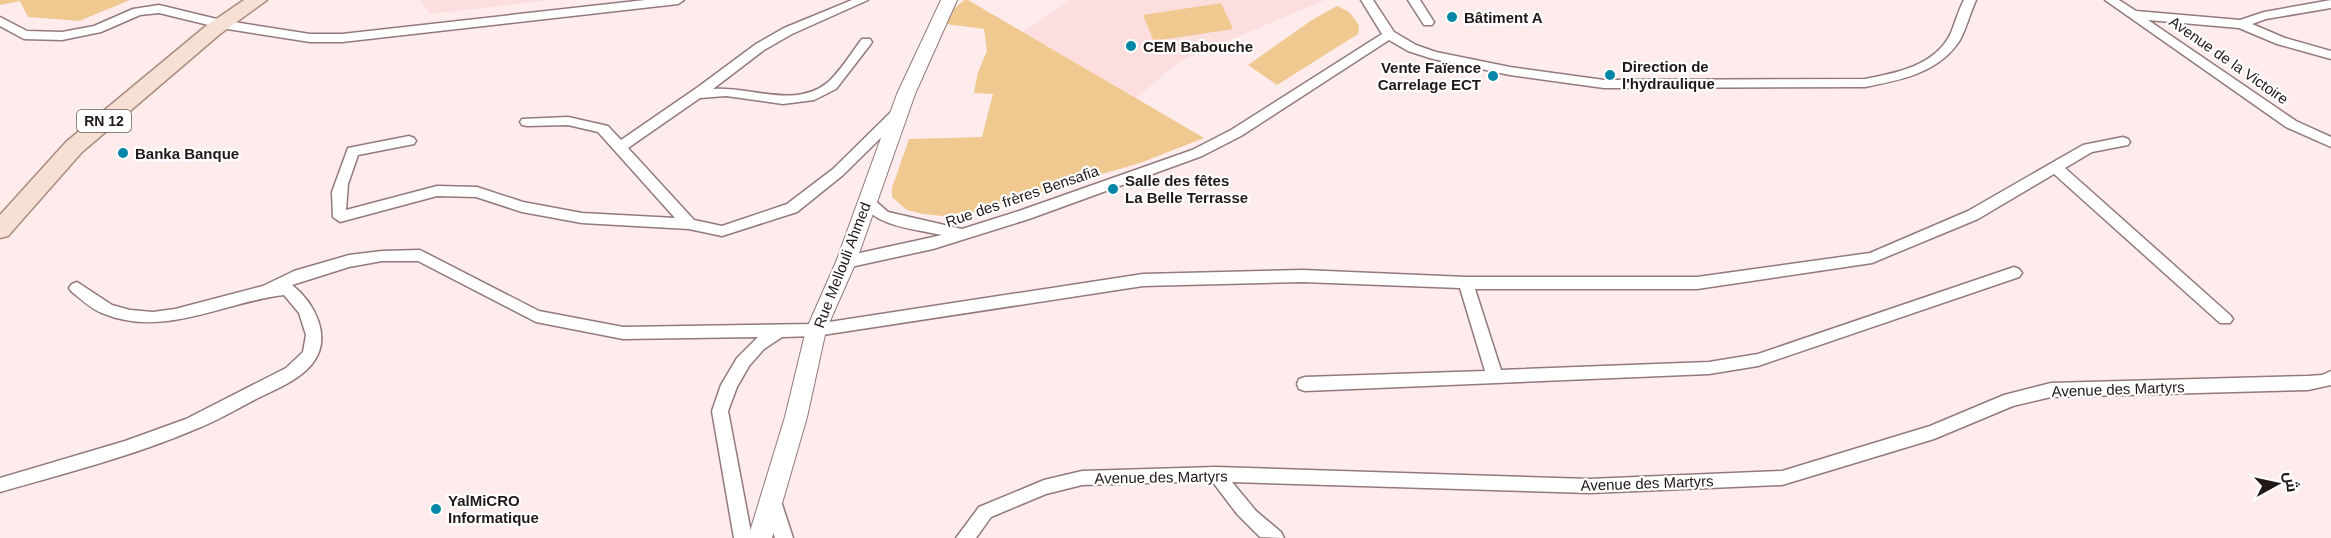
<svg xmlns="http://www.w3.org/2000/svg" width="2331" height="538" font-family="Arial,Cairo,sans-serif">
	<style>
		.built { fill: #fddedf }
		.green { fill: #efc990 }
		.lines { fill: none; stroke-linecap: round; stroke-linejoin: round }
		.minor-casing { stroke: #93797a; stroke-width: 3 }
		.tertiary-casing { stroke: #93797a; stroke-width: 2 }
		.primary-casing { stroke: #a98c7f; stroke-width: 3 }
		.minor { fill: #fff; fill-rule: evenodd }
		.tertiary { fill: #fff; fill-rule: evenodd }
		.primary { fill: #f7dfd3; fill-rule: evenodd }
		.poi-dot { fill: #0287a9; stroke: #fff; stroke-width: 2 }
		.labels { text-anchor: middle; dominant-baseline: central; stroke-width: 4.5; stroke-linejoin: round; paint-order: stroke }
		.shield { fill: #fff; stroke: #645d5d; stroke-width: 1.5 }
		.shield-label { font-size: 14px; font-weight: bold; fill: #221818 }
		.poi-label { font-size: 15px; font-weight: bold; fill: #221818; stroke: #fff; text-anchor: start }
		.street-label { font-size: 15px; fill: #221818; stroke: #fff }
	</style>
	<rect width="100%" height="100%" fill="#feecec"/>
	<!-- built -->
	<g class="built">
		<polygon points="420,0 553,0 430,14"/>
		<polygon points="1070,0 1325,0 1180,61 1136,98 1023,32"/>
	</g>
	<!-- green -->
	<g class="green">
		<polygon points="0,0 130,0 79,21 28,17 20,1 0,5"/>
		<polygon points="964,0 968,0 1204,138 1140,163 972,212 942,216 923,214 907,210 892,197 892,188 909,139 982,137 993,94 974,93 978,72 987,51 984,29 938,23"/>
		<polygon points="1221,3 1233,29 1154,41 1143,15"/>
		<polygon points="1337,6 1349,12 1359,25 1358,34 1277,85 1248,65 1312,20"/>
	</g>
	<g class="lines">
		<!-- minor casing -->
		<g class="minor-casing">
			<g id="minor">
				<polygon points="645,0 684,0 678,4 342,42 310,42 221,28 159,13 140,15 101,32 62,40 24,39 0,26 0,17 27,31 62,32 94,26 133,9 159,5 221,20 310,34 342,34"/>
				<path d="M852,0H868L792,34L764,50L713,89C749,86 795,109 827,83C840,72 851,53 862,39H870L872,42L870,45L836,89L814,100L783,104L726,96L700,98L628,148L694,220L722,226L787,204L833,169L896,107H906L908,110L906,113L843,175L797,212L722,236L689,229L582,223L522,212L476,197L437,196L340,222L333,217L332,192L348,148L409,136L414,138L416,141L414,144L358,155L348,184L346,210L437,186L477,187L523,202L582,213L675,218L598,132L568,125L527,126L522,125L520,122L522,119L568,117L608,126L621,140L698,87L756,44L784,28Z"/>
				<path d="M1361,0H1373L1394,32L1416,45L1436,52L1510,67L1604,80L1865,79C1896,73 1934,66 1950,35C1955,24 1958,11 1964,0H1976C1970,13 1967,27 1960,40C1939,73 1901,80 1865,87L1604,88L1510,75L1433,59L1408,51L1389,40L1241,136L1202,156L1029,219L933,249L846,268L841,266L839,262L841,258L846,256L942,235C915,229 876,227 860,202L862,198H872L888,212L962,229L1019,211L1192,150L1231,130L1382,34Z"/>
				<polygon points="1408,0 1420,0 1434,22 1432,25 1424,25"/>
				<polygon points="2105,0 2119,0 2136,11 2240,20 2264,12 2331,0 2331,8 2266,19 2252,24 2285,38 2331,51 2331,59 2277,44 2239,28 2148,20 2296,121 2331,137 2331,147 2286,127"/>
				<path d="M2123,137L2128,139L2130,142L2128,145L2092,152L2065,168L2230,315L2233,319L2230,323H2220L2054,174L1978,219L1872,263L1697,289H1475L1501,370L1709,362L1758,354L2014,267L2019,269L2022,273L2019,277L1758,366L1709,374L1305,391L1299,389L1297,384L1299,379L1305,377L1485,371L1460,288L1303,282L1143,286L816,336L782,337L764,349L749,366L737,387L728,411L752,538H734L712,411L721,385L737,358L758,337L623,339L536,322L418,261H382L349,267L292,285C315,303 333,338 312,364C298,381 276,389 258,398C237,409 217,421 196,429C133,456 66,473 0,492V478L125,441L186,419L286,368L303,352L306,335L299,313L284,295C223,302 164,339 102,313C91,309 81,299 72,292L69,288L72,284L77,282L112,305L130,310L153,312L175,309L263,286L294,271L349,255L382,251L420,250L539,311L623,327L816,324L1143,274L1303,270L1466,277H1697L1870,253L1968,211L2083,145Z"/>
				<polygon points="2331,371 2331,385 2308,390 2051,397 2013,406 1934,439 1782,485 1589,493 1232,482 1256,511 1281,532 1284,538 1260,537 1237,514 1212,481 1082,485 1046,494 991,517 976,538 956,538 979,507 1044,480 1082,471 1216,467 1589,479 1782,471 1930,426 2004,395 2051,383 2308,376 2322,375"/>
				<polygon points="772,493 778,496 781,501 793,538 775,538 763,501 766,496"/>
			</g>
		</g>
		<!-- tertiary casing -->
		<g class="tertiary-casing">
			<polygon id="tertiary" points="941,0 957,0 915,94 856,262 826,330 807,417 772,538 748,538 785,417 806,330 836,262 897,94"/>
		</g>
		<!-- primary casing -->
		<g class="primary-casing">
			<polygon id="primary" points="244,0 267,0 220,34 82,152 8,236 0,238 0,215 66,142 206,26"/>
		</g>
		<!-- minor -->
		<use href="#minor" class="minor"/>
		<!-- tertiary -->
		<use href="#tertiary" class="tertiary"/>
		<!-- primary -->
		<use href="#primary" class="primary"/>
	</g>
	<!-- markers -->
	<g class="poi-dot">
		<circle cx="1452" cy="17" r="6"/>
		<circle cx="1131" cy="46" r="6"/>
		<circle cx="1610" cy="75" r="6"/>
		<circle cx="1493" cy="76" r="6"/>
		<circle cx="123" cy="153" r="6"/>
		<circle cx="1113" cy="189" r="6"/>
		<circle cx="436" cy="509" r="6"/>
	</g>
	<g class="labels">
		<!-- shield labels -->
		<rect class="shield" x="77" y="110" width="54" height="22" rx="4.5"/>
		<g class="shield-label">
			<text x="104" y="121">RN 12</text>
		</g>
		<!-- poi labels -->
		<g class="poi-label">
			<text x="1464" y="17">Bâtiment A</text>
			<text x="1143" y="46">CEM Babouche</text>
			<text x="1622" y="66">Direction de<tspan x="1622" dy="17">l'hydraulique</tspan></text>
			<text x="1481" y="67" text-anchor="end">Vente Faïence<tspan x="1481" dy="17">Carrelage ECT</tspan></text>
			<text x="135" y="153">Banka Banque</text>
			<text x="1125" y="180">Salle des fêtes<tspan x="1125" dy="17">La Belle Terrasse</tspan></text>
			<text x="448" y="500">YalMiCRO<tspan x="448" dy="17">Informatique</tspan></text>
		</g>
		<!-- street labels -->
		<g class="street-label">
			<text transform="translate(2229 60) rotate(35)">Avenue de la Victoire</text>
			<text transform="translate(1022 196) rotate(-19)">Rue des frères Bensafia</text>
			<text transform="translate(842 265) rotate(-69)">Rue Mellouli Ahmed</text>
			<text transform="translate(2118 389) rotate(-2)">Avenue des Martyrs</text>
			<text transform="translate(1161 477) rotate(-1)">Avenue des Martyrs</text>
			<text transform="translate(1647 483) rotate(-2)">Avenue des Martyrs</text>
		</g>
	</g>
	<!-- north arrow -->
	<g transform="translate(2277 484) rotate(82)" stroke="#ffffff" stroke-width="4.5" paint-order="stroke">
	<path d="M0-4.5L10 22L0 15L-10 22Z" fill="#221818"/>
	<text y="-9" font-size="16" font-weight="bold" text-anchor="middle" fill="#221818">ش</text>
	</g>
</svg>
